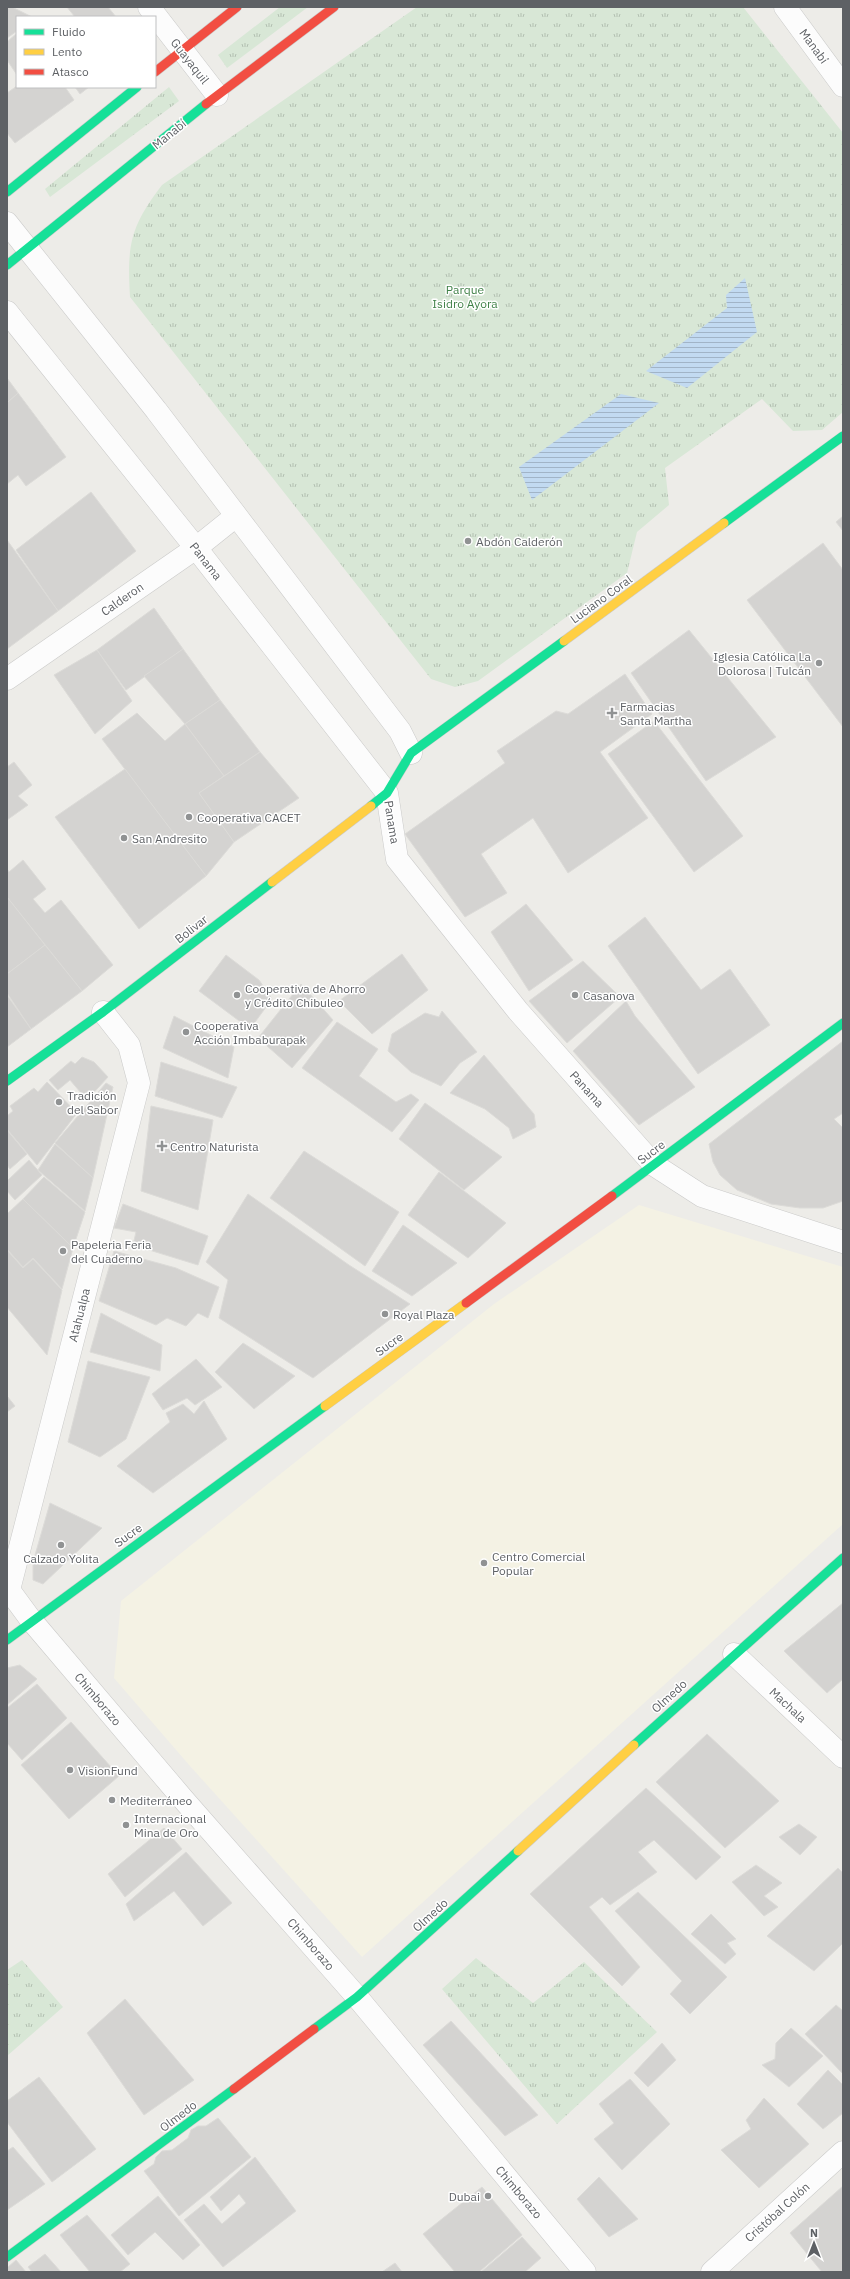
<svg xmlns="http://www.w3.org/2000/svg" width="850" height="2279" font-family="'IBM Plex Sans',sans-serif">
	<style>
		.commercial { fill: #f4f2e4 }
		.grass { fill: url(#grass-tufts) }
		.water { fill: url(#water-rules) }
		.building { fill: #d4d3d1; stroke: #dcdbd8 }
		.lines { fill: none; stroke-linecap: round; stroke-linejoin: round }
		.street-casing { stroke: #cacac9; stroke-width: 23 }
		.fast-casing { stroke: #cacac9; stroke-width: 10 }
		.slow-casing { stroke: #cacac9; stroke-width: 10 }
		.jam-casing { stroke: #cacac9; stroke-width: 10 }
		.street { stroke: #fcfcfc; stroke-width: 22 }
		.fast { stroke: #16e098; stroke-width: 9 }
		.slow { stroke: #ffcf43; stroke-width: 9 }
		.jam { stroke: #f24e42; stroke-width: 9 }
		.poi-dot { fill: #909293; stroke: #fff; stroke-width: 1.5 }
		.labels { text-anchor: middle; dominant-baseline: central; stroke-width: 3; stroke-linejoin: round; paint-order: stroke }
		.street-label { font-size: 12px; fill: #5e6165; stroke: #fff }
		.park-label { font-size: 12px; fill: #408148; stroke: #fff }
		.poi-label { font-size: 12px; fill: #5e6165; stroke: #fff; text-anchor: start }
	</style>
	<defs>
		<pattern id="grass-tufts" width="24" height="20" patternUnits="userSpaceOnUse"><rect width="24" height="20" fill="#d8e7d6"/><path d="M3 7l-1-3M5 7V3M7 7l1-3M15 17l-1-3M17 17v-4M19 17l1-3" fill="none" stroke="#b2bfb1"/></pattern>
		<pattern id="water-rules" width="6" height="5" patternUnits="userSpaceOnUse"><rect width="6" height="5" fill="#c2daf1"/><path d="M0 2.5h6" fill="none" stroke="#a1b4c7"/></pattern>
	</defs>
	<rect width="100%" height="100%" fill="#edece8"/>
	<!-- commercial -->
	<polygon class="commercial" points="639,1205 843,1267 843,1524 362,1957 190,1766 114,1678 121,1601 494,1304"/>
	<!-- grass -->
	<g class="grass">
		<polygon points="280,7 308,7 227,68 218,55"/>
		<path d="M417,7H743L843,133V412L822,430L793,431L762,399L665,468L669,505L637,532L627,573L478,681L455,687L431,679L130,297C127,245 130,227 162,185Z"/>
		<polygon points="169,87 179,101 50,197 45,189"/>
		<polygon points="476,1958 533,2003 584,1962 657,2032 557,2124 442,1989"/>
		<polygon points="22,1960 63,2007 7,2056 7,1970"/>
	</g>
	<!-- water -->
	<g class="water">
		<polygon points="745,278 757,332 687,388 646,371 727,308 726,295"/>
		<polygon points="621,394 659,403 532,500 519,467"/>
	</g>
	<!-- building -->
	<g class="building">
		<polygon points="7,7 12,7 32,17 17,17 17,31 7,38"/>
		<polygon points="67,7 108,7 116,17 75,17"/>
		<polygon points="17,33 17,75 7,60 7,42"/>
		<polygon points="17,86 65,87 74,100 15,143 7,133 7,93"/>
		<polygon points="75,87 89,87 80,94"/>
		<polygon points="7,378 18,393 7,403"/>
		<polygon points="18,393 66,457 26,486 18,475 7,484 7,403"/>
		<polygon points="91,492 136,551 58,611 16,550"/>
		<polygon points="843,516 843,531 836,522"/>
		<polygon points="7,540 58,611 7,649"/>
		<polygon points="823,543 843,570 843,727 747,600"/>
		<polygon points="154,608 183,649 126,690 97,650"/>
		<polygon points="689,630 776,737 706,781 631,673"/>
		<polygon points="183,649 220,700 185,724 144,676"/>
		<polygon points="97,650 132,701 95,734 54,675"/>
		<polygon points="625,674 652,714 600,752 648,818 568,873 533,818 481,854 507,893 465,917 405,834 505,763 497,751 556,711 568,714"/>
		<polygon points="220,700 260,752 224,776 185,724"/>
		<polygon points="137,713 165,741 185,724 224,776 199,793 234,842 206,876 102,739"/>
		<polygon points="654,721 743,836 694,872 608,754"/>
		<polygon points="260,752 299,798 234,842 199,793"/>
		<polygon points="14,762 32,785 18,796 28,805 7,820 7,767"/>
		<polygon points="125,769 206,876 139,929 55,817"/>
		<polygon points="23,860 46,889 33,899 45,913 61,900 113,965 82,991 7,897 7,869 9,872"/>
		<polygon points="7,897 45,945 7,974"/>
		<polygon points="526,904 573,960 529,991 491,932"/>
		<polygon points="645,917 701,990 730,969 770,1025 698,1074 608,946"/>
		<polygon points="45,945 82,991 31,1029 7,993 7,974"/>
		<polygon points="402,954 428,990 372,1034 339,1001"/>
		<polygon points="226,955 259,980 272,999 250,1029 199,991"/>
		<polygon points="583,961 620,997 567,1043 529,1001"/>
		<polygon points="301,984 333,1020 292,1068 258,1038"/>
		<polygon points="7,995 31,1029 7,1047"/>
		<polygon points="626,1001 635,1016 695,1087 639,1125 573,1051"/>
		<polygon points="442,1011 477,1052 460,1063 441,1086 411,1072 388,1051 392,1034 425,1013 439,1017"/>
		<polygon points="174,1016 234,1047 228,1078 163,1048"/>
		<polygon points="337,1022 378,1049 359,1076 396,1102 411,1094 419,1100 392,1132 302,1068"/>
		<polygon points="843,1041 843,1113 834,1119 843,1128 843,1201 823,1208 800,1208 771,1204 737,1190 720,1175 713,1162 709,1144"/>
		<polygon points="484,1055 534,1114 536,1127 513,1139 509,1128 485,1109 450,1093"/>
		<polygon points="82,1057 94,1062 108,1077 87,1100 70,1080 58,1090 49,1080 71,1061 75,1064"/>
		<polygon points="161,1062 237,1087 222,1118 155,1096"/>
		<polygon points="47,1082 77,1113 37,1165 7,1129 7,1116 13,1111 10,1106 34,1088 38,1092"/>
		<polygon points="106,1083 113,1087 93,1178 55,1143"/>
		<polygon points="425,1103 502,1157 464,1190 399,1139"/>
		<polygon points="151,1106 213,1120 198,1210 141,1191"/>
		<polygon points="7,1130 27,1154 10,1169 7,1165"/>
		<polygon points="55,1144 93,1178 85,1211 38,1170"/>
		<polygon points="304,1151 399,1212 365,1266 270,1198"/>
		<polygon points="29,1160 42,1175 15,1200 7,1191 7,1181"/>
		<polygon points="439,1172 506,1223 468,1258 408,1215"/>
		<polygon points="44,1177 85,1212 73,1248 23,1199"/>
		<polygon points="248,1194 349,1265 410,1304 313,1378 219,1318 228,1280 206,1262"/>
		<polygon points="23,1199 73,1248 62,1289 33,1258 23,1267 7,1249 7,1214"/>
		<polygon points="123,1204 208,1236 198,1265 133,1245 136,1232 114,1228"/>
		<polygon points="403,1225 457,1263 412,1296 372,1271"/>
		<polygon points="7,1250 23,1268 33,1259 62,1290 47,1355 7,1307"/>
		<polygon points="114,1251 176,1268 219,1287 208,1318 198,1313 186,1326 167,1318 156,1325 99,1301"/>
		<polygon points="101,1313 162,1345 160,1371 90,1352"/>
		<polygon points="243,1343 295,1376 254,1409 215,1372"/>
		<polygon points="196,1359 222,1387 195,1405 187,1398 163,1410 152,1394"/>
		<polygon points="88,1361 150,1377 126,1439 100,1457 68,1442"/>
		<polygon points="7,1396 15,1406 7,1412"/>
		<polygon points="204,1401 227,1439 153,1493 117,1466 170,1422 166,1413 183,1404 194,1414"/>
		<polygon points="50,1503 102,1528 43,1584 33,1580 33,1562"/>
		<polygon points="843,1603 843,1679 827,1693 784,1651"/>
		<polygon points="20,1665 37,1679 7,1705 7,1668"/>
		<polygon points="37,1684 67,1718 22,1760 7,1743 7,1708"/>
		<polygon points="71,1722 119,1776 69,1819 21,1765"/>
		<polygon points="707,1734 779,1801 725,1848 656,1782"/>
		<polygon points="646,1788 721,1857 696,1880 654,1840 638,1852 657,1872 610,1905 602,1897 589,1907 640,1967 622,1986 530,1894"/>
		<polygon points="799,1824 817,1837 800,1855 779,1837"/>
		<polygon points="164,1828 182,1849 125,1897 108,1874"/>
		<polygon points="186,1852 232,1903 203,1926 174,1891 134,1921 126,1904"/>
		<polygon points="756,1865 782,1883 764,1896 778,1907 764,1916 732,1882"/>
		<polygon points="838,1868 843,1873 843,1943 814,1971 767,1936"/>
		<polygon points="638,1892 727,1977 690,2014 670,1994 682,1981 615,1911"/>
		<polygon points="711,1914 736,1939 727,1943 736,1954 725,1964 691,1934"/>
		<polygon points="125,1999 194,2080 144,2115 87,2033"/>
		<polygon points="836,2005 843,2011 843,2074 805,2034"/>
		<polygon points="451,2021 538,2115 505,2136 423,2045"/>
		<polygon points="791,2028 823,2056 789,2087 762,2065 775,2059 776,2043"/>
		<polygon points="662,2043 676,2060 648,2087 634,2073"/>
		<polygon points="828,2070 843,2085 843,2113 823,2129 797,2104"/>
		<polygon points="39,2077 96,2149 52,2182 7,2122 7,2101"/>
		<polygon points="630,2079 670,2124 622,2170 594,2139 614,2123 599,2104"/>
		<polygon points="764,2098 809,2144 759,2188 721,2150 751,2129 746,2120"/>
		<polygon points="218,2118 251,2157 179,2216 144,2171 154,2164 156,2157 162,2151 172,2150 188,2138 191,2130 198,2126 206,2126"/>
		<polygon points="13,2147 45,2184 7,2210 7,2151"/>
		<polygon points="255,2157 296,2211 223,2267 184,2220 204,2204 222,2224 246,2203 239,2194 221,2211 210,2197"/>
		<polygon points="599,2177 638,2219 609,2237 577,2199"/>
		<polygon points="843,2186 843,2272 822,2272 790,2233"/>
		<polygon points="482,2187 522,2235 479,2272 455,2272 423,2234"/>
		<polygon points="158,2196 200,2245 183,2260 155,2232 128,2255 111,2235"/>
		<polygon points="87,2215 130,2264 120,2272 90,2272 60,2235"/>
		<polygon points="522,2237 541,2258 525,2272 481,2272"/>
		<polygon points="45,2254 61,2272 32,2272 28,2267"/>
		<polygon points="16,2260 26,2272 7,2272 7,2268"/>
		<polygon points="395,2263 402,2272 382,2272"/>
	</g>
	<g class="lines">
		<!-- street casing -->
		<g class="street-casing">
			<g id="street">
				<polyline points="149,7 217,95"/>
				<polyline points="785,7 843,86"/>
				<polyline points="7,223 156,410 400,731 411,753"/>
				<polyline points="7,312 196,548 387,793 397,859 518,1011 654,1165 702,1196 843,1242"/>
				<polyline points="7,679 196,548 236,516"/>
				<polyline points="103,1012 129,1045 139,1083 9,1590 31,1620 183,1799 357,1997 585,2272"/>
				<polyline points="734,1654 843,1757"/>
				<polyline points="712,2272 843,2152"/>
			</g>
		</g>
		<!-- fast casing -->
		<g class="fast-casing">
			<g id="fast">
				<polyline points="7,192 137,87"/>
				<polyline points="7,265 206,104"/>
				<polyline points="724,523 843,436"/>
				<polyline points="371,806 387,793 411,753 564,641"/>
				<polyline points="7,1081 103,1012 272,882"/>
				<polyline points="612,1196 843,1023"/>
				<polyline points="7,1640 325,1406"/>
				<polyline points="634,1745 843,1558"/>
				<polyline points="314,2029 357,1997 518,1851"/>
				<polyline points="7,2257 234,2089"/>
			</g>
		</g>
		<!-- slow casing -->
		<g class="slow-casing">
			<g id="slow">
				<polyline points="564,641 724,523"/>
				<polyline points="272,882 371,806"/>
				<polyline points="325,1406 466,1303"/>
				<polyline points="518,1851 634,1745"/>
			</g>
		</g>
		<!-- jam casing -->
		<g class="jam-casing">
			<g id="jam">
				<polyline points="155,72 237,7"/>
				<polyline points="206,104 334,7"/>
				<polyline points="466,1303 612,1196"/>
				<polyline points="234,2089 314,2029"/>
			</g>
		</g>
		<!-- street -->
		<use href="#street" class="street"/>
		<!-- fast -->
		<use href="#fast" class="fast"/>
		<!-- slow -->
		<use href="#slow" class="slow"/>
		<!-- jam -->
		<use href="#jam" class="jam"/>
	</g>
	<!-- markers -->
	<g class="poi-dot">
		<circle cx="468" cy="541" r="4"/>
		<circle cx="819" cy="663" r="4"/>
		<path d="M610 707h4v4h4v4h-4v4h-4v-4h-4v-4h4z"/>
		<circle cx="189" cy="817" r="4"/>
		<circle cx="124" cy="838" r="4"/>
		<circle cx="237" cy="995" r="4"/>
		<circle cx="575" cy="995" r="4"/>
		<circle cx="186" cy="1032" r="4"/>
		<circle cx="59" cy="1102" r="4"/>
		<path d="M160 1140h4v4h4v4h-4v4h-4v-4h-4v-4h4z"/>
		<circle cx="63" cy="1251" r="4"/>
		<circle cx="385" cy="1314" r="4"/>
		<circle cx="61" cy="1545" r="4"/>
		<circle cx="484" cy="1563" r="4"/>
		<circle cx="70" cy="1770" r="4"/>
		<circle cx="112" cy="1800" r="4"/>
		<circle cx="126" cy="1825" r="4"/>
		<circle cx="488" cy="2196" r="4"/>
	</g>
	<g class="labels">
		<!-- street labels -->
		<g class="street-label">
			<text transform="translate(814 46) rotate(54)">Manabí</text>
			<text transform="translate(190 61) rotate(52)">Guayaquil</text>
			<text transform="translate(169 134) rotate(-39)">Manabí</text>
			<text transform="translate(206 561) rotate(52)">Panama</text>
			<text transform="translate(122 599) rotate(-35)">Calderon</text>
			<text transform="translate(601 599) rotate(-36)">Luciano Coral</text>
			<text transform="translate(392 822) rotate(81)">Panama</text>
			<text transform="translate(191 929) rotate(-38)">Bolivar</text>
			<text transform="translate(587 1089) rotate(48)">Panama</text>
			<text transform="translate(651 1152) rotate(-37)">Sucre</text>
			<text transform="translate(79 1315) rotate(-76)">Atahualpa</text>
			<text transform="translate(389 1344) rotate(-36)">Sucre</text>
			<text transform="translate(128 1535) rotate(-36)">Sucre</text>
			<text transform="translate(669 1696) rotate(-42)">Olmedo</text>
			<text transform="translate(98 1699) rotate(50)">Chimborazo</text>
			<text transform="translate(788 1705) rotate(43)">Machala</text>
			<text transform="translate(430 1915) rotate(-42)">Olmedo</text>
			<text transform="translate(311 1944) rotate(49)">Chimborazo</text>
			<text transform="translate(178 2116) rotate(-37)">Olmedo</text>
			<text transform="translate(519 2192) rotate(50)">Chimborazo</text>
			<text transform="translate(777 2212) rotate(-42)">Cristóbal Colón</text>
		</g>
		<!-- park labels -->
		<g class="park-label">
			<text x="465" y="289">Parque<tspan x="465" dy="14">Isidro Ayora</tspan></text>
		</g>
		<!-- poi labels -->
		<g class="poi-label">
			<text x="476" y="541">Abdón Calderón</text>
			<text x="811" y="656" text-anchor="end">Iglesia Católica La<tspan x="811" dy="14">Dolorosa | Tulcán</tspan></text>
			<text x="620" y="706">Farmacias<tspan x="620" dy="14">Santa Martha</tspan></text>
			<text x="197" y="817">Cooperativa CACET</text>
			<text x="132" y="838">San Andresito</text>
			<text x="245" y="988">Cooperativa de Ahorro<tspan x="245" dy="14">y Crédito Chibuleo</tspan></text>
			<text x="583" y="995">Casanova</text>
			<text x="194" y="1025">Cooperativa<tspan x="194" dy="14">Acción Imbaburapak</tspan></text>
			<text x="67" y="1095">Tradición<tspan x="67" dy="14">del Sabor</tspan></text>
			<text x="170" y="1146">Centro Naturista</text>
			<text x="71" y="1244">Papeleria Feria<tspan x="71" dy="14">del Cuaderno</tspan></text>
			<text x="393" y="1314">Royal Plaza</text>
			<text x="492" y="1556">Centro Comercial<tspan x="492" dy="14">Popular</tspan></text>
			<text x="61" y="1558" text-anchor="middle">Calzado Yolita</text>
			<text x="78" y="1770">VisionFund</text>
			<text x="120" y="1800">Mediterráneo</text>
			<text x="134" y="1818">Internacional<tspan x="134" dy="14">Mina de Oro</tspan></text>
			<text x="480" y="2196" text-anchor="end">Dubai</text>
		</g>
	</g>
	<!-- border -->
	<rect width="850" height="2279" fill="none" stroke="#5e6165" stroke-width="16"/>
	<!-- legend -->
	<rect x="16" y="16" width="140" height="72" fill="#ffffff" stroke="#bfc0c1"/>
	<rect x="24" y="29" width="20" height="6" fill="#16e098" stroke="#bfc0c1"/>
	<text x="52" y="36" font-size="12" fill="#5e6165">Fluido</text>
	<rect x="24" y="49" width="20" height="6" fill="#ffcf43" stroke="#bfc0c1"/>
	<text x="52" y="56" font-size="12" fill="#5e6165">Lento</text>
	<rect x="24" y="69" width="20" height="6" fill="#f24e42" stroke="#bfc0c1"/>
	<text x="52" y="76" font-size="12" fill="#5e6165">Atasco</text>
	<!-- north arrow -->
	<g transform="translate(814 2243)" stroke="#ffffff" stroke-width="3" paint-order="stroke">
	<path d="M0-3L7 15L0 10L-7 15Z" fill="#5e6165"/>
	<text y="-6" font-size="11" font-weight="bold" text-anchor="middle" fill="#5e6165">N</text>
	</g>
</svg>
